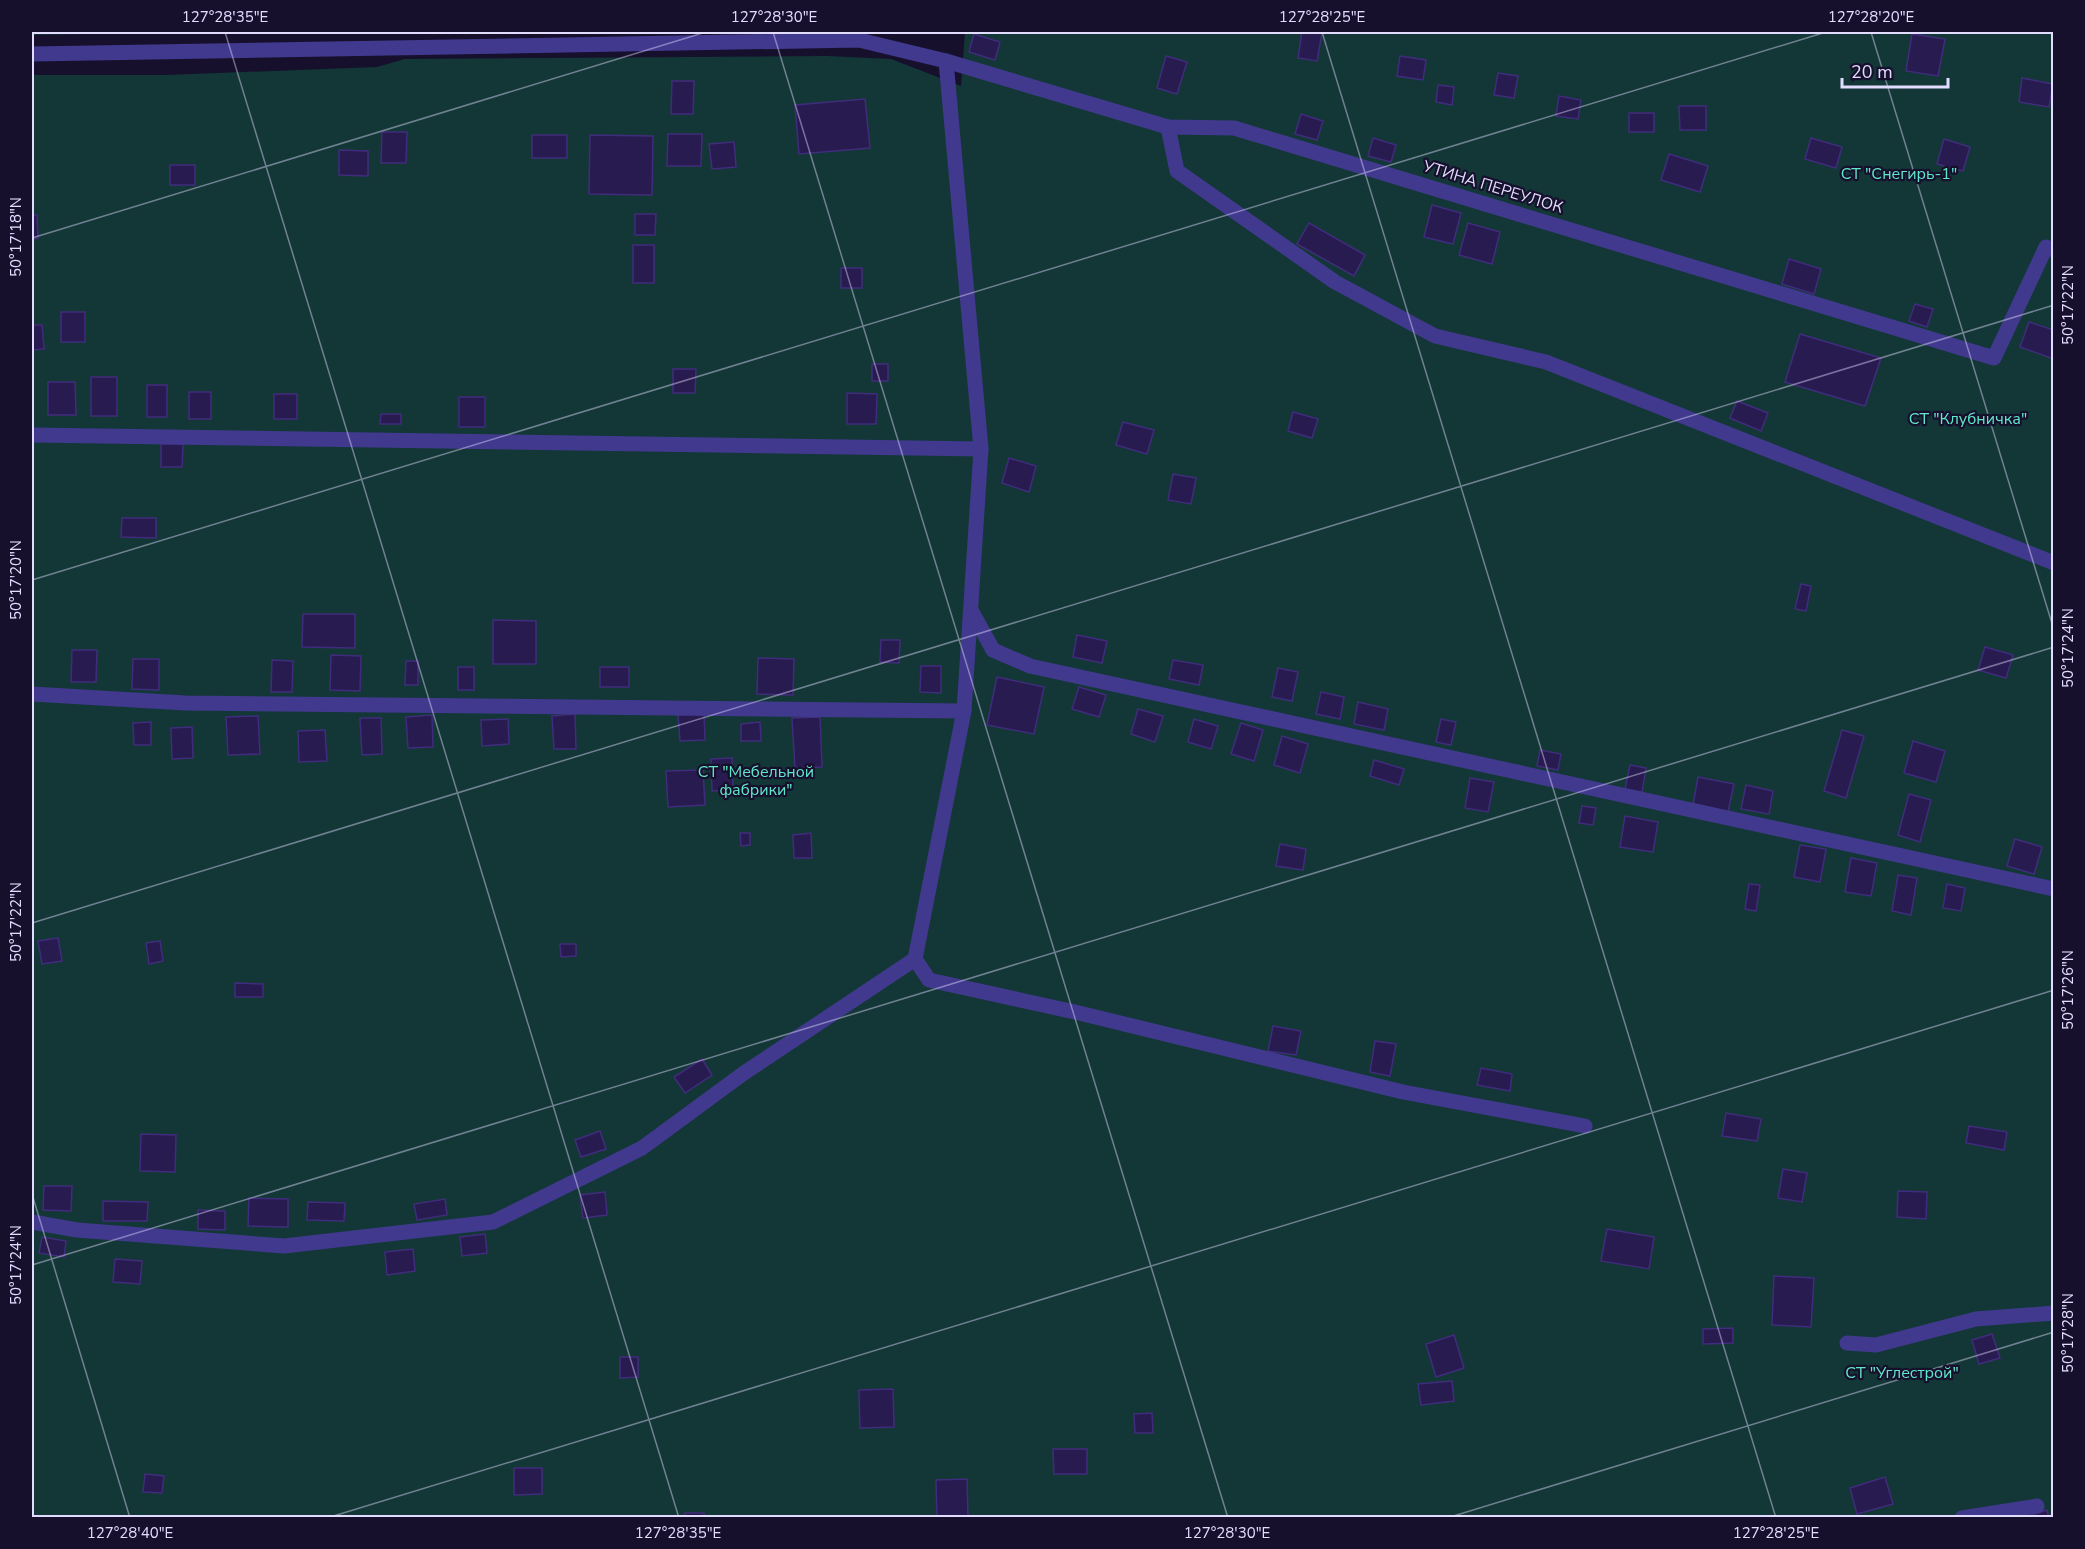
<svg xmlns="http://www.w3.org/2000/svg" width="2085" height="1549" font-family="'Nunito Sans',sans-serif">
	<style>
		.green { fill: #133737 }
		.building { fill: #281b4f; stroke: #402c7c; stroke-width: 1.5 }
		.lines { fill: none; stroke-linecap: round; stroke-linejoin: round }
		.street { stroke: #41398e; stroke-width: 15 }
		.ticks { fill: none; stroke: #e2dcff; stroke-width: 1.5; stroke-opacity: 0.45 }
		.labels { text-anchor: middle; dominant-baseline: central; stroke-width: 4.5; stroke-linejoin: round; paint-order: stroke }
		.park-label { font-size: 16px; fill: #60e7cc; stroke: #16102d }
		.street-label { font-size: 16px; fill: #e2dcff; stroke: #16102d }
		.neatline { fill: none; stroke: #e2dcff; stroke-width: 2 }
		.ticks-label { font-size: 15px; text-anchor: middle; fill: #e2dcff }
	</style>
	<rect width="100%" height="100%" fill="#16102d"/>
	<!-- green -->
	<g class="green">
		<polygon points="32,32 199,32 32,35"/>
		<polygon points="965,32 2053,32 2053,1517 32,1517 32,75 166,75 377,67 405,59 827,56 891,59 961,86"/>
	</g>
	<!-- building -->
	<g class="building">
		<polygon points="1302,32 1322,33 1317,61 1298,58"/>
		<polygon points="974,34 1000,42 995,60 969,52"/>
		<polygon points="1912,34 1945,39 1938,76 1906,71"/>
		<polygon points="1166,56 1187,62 1177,94 1157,88"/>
		<polygon points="1400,56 1426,60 1423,80 1397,76"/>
		<polygon points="1498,73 1518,76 1514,98 1494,95"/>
		<polygon points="2022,78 2053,84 2049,107 2019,102"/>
		<polygon points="672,81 694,81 693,114 671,114"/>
		<polygon points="1438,85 1454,87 1452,105 1436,102"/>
		<polygon points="1559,96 1581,100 1578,119 1556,116"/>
		<polygon points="865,99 870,148 799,154 795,105"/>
		<polygon points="1679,106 1706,106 1706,130 1680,130"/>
		<rect x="1629" y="113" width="25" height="19"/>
		<polygon points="1301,114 1323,121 1317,140 1295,134"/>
		<polygon points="382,132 407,132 406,163 381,163"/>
		<polygon points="668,134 702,134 701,166 667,166"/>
		<rect x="532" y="135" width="35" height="23"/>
		<polygon points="590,135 653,136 652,195 589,194"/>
		<polygon points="1373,138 1396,145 1391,162 1368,156"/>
		<polygon points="1811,138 1842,147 1836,168 1805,159"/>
		<polygon points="1944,139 1970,147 1963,171 1937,164"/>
		<polygon points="734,142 736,167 712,169 709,144"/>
		<polygon points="339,150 368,151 368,176 339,175"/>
		<polygon points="1669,154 1708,166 1700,192 1661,180"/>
		<rect x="170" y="165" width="25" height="20"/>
		<polygon points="1432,205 1461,213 1453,244 1424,237"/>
		<polygon points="635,214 656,214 655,235 635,235"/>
		<polygon points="32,215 37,215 38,238 32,239"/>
		<polygon points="1309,223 1365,255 1354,276 1297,244"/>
		<polygon points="1468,223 1500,232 1492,264 1459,255"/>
		<rect x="633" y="245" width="21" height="38"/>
		<polygon points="1789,259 1821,269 1814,294 1782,284"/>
		<rect x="841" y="268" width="21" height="20"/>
		<polygon points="1915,304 1933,309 1927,327 1909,321"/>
		<rect x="61" y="312" width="24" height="30"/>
		<polygon points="2029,322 2054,330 2054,359 2020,347"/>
		<polygon points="32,325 42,325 44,349 32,350"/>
		<polygon points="1800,334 1881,358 1865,406 1785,382"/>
		<rect x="872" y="364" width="16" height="17"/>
		<polygon points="673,369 696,369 695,393 673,393"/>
		<rect x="91" y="377" width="26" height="39"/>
		<polygon points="48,382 75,382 76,415 48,415"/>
		<rect x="147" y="385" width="20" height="32"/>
		<rect x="189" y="392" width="22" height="27"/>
		<polygon points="847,393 877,394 876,424 847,424"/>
		<rect x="274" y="394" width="23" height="25"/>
		<rect x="459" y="397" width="26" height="30"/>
		<polygon points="1737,401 1768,413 1761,431 1730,418"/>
		<polygon points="1293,412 1318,419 1312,438 1288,431"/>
		<polygon points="381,414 401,414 401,424 380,424"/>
		<polygon points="1123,422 1154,430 1147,454 1116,445"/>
		<polygon points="161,444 183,444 182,467 161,467"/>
		<polygon points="1009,458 1036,466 1029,492 1002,483"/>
		<polygon points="1173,474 1196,478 1191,504 1168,500"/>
		<polygon points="122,518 156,518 156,538 121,537"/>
		<polygon points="1801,584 1811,586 1806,611 1795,609"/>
		<polygon points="303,614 355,614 355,648 302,647"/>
		<polygon points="493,620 536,621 536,664 493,664"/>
		<polygon points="1077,635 1107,641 1102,663 1073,657"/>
		<polygon points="881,640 900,640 899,663 880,662"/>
		<polygon points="1985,647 2013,655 2006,678 1978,670"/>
		<polygon points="72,650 97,650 96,682 71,682"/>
		<polygon points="331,655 361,656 360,691 330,690"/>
		<polygon points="758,658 794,659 793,695 757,694"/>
		<polygon points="133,659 159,659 159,690 132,689"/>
		<polygon points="272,660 293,661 292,692 271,692"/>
		<polygon points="1173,660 1203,665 1199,685 1169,679"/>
		<polygon points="406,661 418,661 418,685 405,685"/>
		<polygon points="921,666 941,666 941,693 920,692"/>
		<rect x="458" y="667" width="16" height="23"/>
		<rect x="600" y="667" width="29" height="20"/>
		<polygon points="1278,668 1298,672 1292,701 1272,697"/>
		<polygon points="997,677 1044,687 1034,734 987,725"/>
		<polygon points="1079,687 1106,695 1099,717 1072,709"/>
		<polygon points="1321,692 1344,697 1340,719 1316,714"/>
		<polygon points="1358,702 1388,709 1384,730 1354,724"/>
		<polygon points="1138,709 1163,716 1155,742 1131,734"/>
		<polygon points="575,714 576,749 554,749 552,716"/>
		<polygon points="704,714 705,740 680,741 678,715"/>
		<polygon points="432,715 433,747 408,748 406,717"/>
		<polygon points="258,716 260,754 228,755 226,717"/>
		<polygon points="820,717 822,767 795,768 792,718"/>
		<polygon points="360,718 381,718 382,754 362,755"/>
		<polygon points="508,719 509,744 482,746 481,720"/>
		<polygon points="1194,719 1218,726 1211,749 1188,742"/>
		<polygon points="1441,719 1456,722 1451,745 1436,742"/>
		<polygon points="151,722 151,745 134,745 133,723"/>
		<polygon points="760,722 761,741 741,741 741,724"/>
		<polygon points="1241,723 1263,730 1254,761 1231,754"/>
		<polygon points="192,727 193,758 172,759 171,728"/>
		<polygon points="325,730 327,761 299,762 298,731"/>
		<polygon points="1842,730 1864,736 1846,798 1824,791"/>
		<polygon points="1282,736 1308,744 1300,773 1274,765"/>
		<polygon points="1913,741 1945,751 1936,782 1904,773"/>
		<polygon points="1540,750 1561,754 1558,770 1537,766"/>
		<polygon points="732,758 733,790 712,791 711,759"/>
		<polygon points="1374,760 1404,769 1399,785 1370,776"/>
		<polygon points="1630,765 1646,768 1642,792 1625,789"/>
		<polygon points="703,770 705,805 668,807 666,771"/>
		<polygon points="1698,777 1734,784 1728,812 1693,805"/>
		<polygon points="1470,778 1494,782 1488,812 1465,808"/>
		<polygon points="1746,785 1773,791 1769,814 1741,809"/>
		<polygon points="1909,794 1931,800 1920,842 1898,835"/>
		<polygon points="1582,806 1596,808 1593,825 1579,823"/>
		<polygon points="1625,816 1658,822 1653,852 1620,847"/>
		<polygon points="740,833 750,833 750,845 741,846"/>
		<polygon points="811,833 812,858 794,858 793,835"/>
		<polygon points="2015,839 2042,847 2034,874 2007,866"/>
		<polygon points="1280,844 1306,849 1303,870 1276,866"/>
		<polygon points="1800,845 1826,849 1820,882 1794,877"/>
		<polygon points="1851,858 1877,863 1871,896 1845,892"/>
		<polygon points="1898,875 1917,878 1911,915 1892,911"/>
		<polygon points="1749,884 1760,885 1756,911 1745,909"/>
		<polygon points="1947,884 1965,888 1961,911 1943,908"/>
		<polygon points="58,938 62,961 42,964 38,941"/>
		<polygon points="160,941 163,961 149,964 146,943"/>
		<polygon points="560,944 576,944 576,956 561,957"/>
		<polygon points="235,983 263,984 263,997 235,997"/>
		<polygon points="1273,1026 1301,1031 1296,1055 1268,1051"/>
		<polygon points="1375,1041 1396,1044 1390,1076 1370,1072"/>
		<polygon points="702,1059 712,1075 685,1093 674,1077"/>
		<polygon points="1481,1068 1512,1074 1510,1091 1477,1085"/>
		<polygon points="1726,1113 1761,1119 1757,1141 1722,1136"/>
		<polygon points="1969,1126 2007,1132 2004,1150 1966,1143"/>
		<polygon points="600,1131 606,1149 581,1157 575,1140"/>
		<polygon points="141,1134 176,1135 175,1172 140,1171"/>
		<polygon points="1783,1169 1807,1173 1802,1202 1778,1198"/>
		<polygon points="44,1186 72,1186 71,1211 43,1210"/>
		<polygon points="1898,1191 1927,1192 1926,1219 1897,1217"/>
		<polygon points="605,1192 607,1215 583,1218 580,1195"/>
		<polygon points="249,1198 288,1199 288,1227 248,1226"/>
		<polygon points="445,1199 447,1215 417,1220 414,1204"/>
		<polygon points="103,1201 148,1202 147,1221 103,1221"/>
		<polygon points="308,1202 345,1203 344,1221 307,1220"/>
		<polygon points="198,1210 225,1211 225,1230 198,1229"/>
		<polygon points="1607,1229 1654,1237 1649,1269 1601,1261"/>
		<polygon points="485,1234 487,1253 462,1256 460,1237"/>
		<polygon points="42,1237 66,1241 64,1257 39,1253"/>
		<polygon points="413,1249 415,1271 387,1275 385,1252"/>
		<polygon points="115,1259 142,1261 140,1284 113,1282"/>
		<polygon points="1774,1276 1814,1278 1811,1327 1772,1325"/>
		<polygon points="1733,1328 1733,1343 1703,1344 1703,1329"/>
		<polygon points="1992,1334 2000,1358 1979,1364 1972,1340"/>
		<polygon points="1454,1335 1464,1368 1436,1377 1426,1344"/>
		<polygon points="620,1357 638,1357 638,1377 620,1378"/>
		<polygon points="1452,1381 1454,1401 1421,1405 1418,1384"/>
		<polygon points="893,1389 894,1427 860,1428 859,1390"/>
		<polygon points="1152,1413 1153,1433 1135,1433 1134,1414"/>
		<polygon points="1053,1449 1087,1449 1087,1474 1054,1474"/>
		<polygon points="514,1468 542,1468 542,1494 514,1495"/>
		<polygon points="145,1474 164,1476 162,1493 143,1492"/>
		<polygon points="1885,1477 1893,1504 1857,1514 1850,1488"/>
		<polygon points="967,1479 968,1518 937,1518 936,1480"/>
		<polygon points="2047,1510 2049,1518 2023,1518"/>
		<polygon points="685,1513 704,1513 704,1518 686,1518"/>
	</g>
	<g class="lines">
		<!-- street -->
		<g class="street">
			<polyline points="32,54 859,40 946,61 1168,127 1234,128 1994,358 2046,247 2054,250"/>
			<polyline points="1168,127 1177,171 1335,282 1435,336 1546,362 2054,563"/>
			<polyline points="32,435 981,449"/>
			<polyline points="972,612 993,650 1030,666 2054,889"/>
			<polyline points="32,694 185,703 964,711"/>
			<polyline points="915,959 929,980 1075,1012 1403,1092 1585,1126"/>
			<polyline points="32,1222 77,1230 284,1246 493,1222 642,1148 744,1073 915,959 964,711 981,449 946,61"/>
			<polyline points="1847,1343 1876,1345 1976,1319 2054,1313"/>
			<polyline points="1962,1518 2037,1506"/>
		</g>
	</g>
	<!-- ticks -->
	<path class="ticks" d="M225,32L679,1518M773,32L1228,1518M1322,32L1776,1518M1871,32L2054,630M32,238L706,32M32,580L1826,32M32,923L2054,305M32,1194L130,1518M32,1265L2054,647M327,1518L2054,990M1447,1518L2054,1332"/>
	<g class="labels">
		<!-- park labels -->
		<g class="park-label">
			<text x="1899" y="174">СТ "Снегирь-1"</text>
			<text x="1968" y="419">СТ "Клубничка"</text>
			<text x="756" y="772">СТ "Мебельной<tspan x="756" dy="18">фабрики"</tspan></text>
			<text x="1902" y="1373">СТ "Углестрой"</text>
		</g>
		<!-- street labels -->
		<g class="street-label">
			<text transform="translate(1493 187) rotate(17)">УТИНА ПЕРЕУЛОК</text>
		</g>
	</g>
	<!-- border -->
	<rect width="2085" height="1549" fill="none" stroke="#16102d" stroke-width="66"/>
	<!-- scale -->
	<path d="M1842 78v9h106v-9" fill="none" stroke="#e2dcff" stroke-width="3"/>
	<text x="1851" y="78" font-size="18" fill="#e2dcff" stroke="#16102d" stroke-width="4.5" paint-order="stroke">20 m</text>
	<rect x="33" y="33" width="2019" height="1483" class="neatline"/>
	<g class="ticks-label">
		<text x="225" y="22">127°28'35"E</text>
		<text x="774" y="22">127°28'30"E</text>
		<text x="1322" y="22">127°28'25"E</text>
		<text x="1871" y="22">127°28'20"E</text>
		<text transform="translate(16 237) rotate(-90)" y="5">50°17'18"N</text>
		<text transform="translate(2068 305) rotate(-90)" y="5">50°17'22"N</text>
		<text transform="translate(16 580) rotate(-90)" y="5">50°17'20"N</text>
		<text transform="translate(2068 648) rotate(-90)" y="5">50°17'24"N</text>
		<text transform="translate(16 922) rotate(-90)" y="5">50°17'22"N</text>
		<text transform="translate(2068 990) rotate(-90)" y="5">50°17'26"N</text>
		<text transform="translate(16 1265) rotate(-90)" y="5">50°17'24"N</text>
		<text transform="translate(2068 1333) rotate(-90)" y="5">50°17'28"N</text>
		<text x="130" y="1538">127°28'40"E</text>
		<text x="678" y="1538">127°28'35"E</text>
		<text x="1227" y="1538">127°28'30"E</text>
		<text x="1776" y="1538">127°28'25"E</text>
	</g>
</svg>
